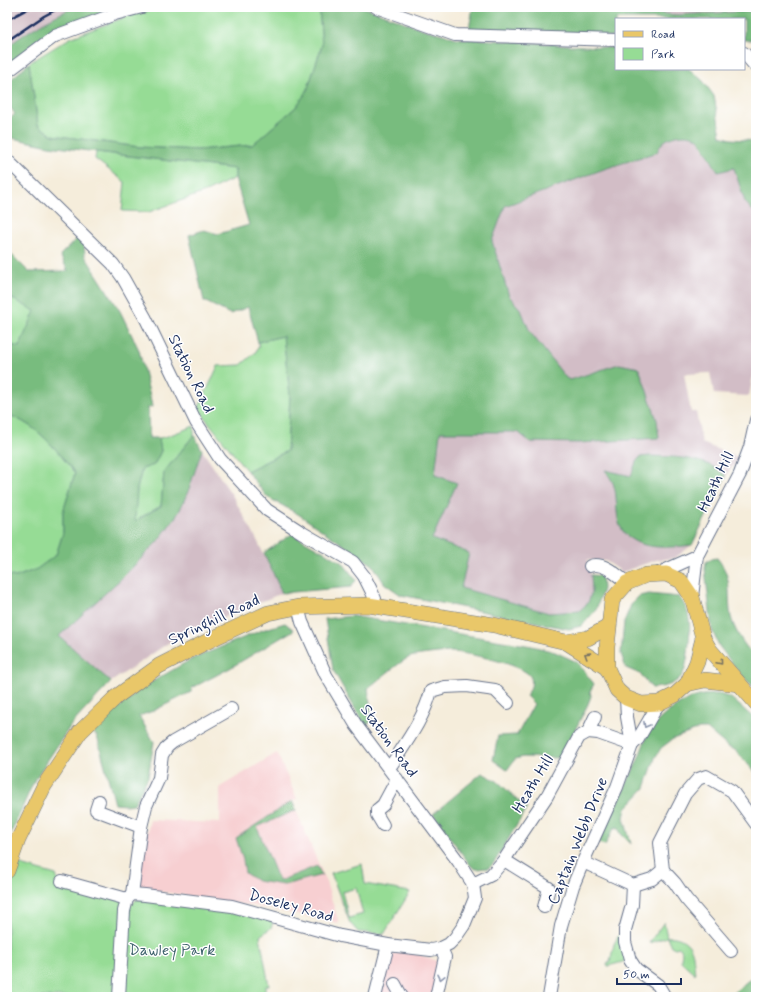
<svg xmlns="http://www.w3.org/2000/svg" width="763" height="1004" font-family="Mynerve,sans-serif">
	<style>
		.built { fill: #f7cfd1 }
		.industrial { fill: #d2bdc6 }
		.green { fill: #96dc95; stroke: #58867a; fill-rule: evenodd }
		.forest { fill: #78bc7e; stroke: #4a766e }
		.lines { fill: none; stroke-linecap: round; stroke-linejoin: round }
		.minor-casing { stroke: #67728a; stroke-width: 14 }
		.major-casing { stroke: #67728a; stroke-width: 16 }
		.minor { stroke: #fff; stroke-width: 12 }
		.major { stroke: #e9c769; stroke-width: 15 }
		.rail { stroke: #1b2f5e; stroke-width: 2.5 }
		.oneway { stroke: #787363 }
		.oneway2 { stroke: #8d97ae }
		.labels { text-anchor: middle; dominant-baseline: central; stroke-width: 3; stroke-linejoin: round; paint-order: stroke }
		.street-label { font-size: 16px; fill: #1b2f5e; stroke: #fff }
		.park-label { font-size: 16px; fill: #40636e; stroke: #fff }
	</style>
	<rect width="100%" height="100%" fill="#fff"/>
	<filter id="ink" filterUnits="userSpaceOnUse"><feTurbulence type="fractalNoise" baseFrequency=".025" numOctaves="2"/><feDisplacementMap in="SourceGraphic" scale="8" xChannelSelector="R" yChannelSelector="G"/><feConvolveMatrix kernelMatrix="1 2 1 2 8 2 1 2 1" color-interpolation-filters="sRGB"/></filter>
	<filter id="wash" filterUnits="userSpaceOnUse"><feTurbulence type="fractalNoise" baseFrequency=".012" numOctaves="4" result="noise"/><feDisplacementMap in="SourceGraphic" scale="16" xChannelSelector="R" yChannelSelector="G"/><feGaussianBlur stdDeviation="0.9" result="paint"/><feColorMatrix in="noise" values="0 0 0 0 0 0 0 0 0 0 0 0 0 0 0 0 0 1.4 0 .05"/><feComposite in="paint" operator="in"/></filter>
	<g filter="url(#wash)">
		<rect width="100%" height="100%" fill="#f5eddb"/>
		<!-- built -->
		<g class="built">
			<polygon points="277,753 297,799 292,801 325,879 339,923 255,906 144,889 136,881 150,820 220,823 220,787"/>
			<polygon points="406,950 437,961 433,997 378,997 390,956"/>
		</g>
		<!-- industrial -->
		<g class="industrial">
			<polygon points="7,7 115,7 46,36 7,67"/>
			<polygon points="473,7 756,7 756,40 744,40 744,19 616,19 469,29"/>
			<polygon points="684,135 691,136 698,139 718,172 734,167 745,202 756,214 756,292 754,300 756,303 756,360 749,396 714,394 710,373 684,374 691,412 696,412 702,443 739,458 726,476 718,468 697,460 673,457 640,457 636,462 631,476 605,471 614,484 620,525 649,547 669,548 692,545 675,558 656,560 622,572 606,561 587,560 591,575 592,591 588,603 579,611 549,613 461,588 432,539 457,483 435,475 440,432 518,432 531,442 579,443 658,438 595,371 570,380 566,378 530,332 521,310 509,296 492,241 505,206 509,205 604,169 657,152 660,145 665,140 676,136"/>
			<polygon points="202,450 232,495 257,540 282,593 177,637 111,682 59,636 125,575 198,459"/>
		</g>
		<!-- green -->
		<g class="green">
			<polygon points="161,7 319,7 322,45 307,91 296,107 252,145 198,150 139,147 52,135 38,125 29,63 70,38 139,12"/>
			<polygon points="96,152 235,169 235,178 208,191 149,212 122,211 125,182 95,159"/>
			<polygon points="7,296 36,311 19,347 7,344"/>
			<polygon points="283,336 290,395 287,451 247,471 198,409 218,366 241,365 255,353 259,346 258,342"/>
			<path d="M7,414C41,428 53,446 75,473L63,512V533L56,555L37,569L16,577L7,575Z"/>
			<polygon points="194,426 194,435 164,472 161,506 143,516 134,522 137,489 142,469 154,465 161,451 159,438 165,437"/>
			<polygon points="14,863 56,875 59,884 124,900 117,997 7,997 7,916"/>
			<path d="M362,864L365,884L410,892L384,934L358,932L350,923L331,873ZM356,888L363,914L349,918L342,892Z"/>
			<polygon points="137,899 237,911 273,922 271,928 260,936 269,986 265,986 265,997 123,997 127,909"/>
			<path d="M664,922L667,937C678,935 691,942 693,955C694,961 694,967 695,974L681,961C681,954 684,952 679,947L675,948L671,946L667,937L649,943Z"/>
			<polygon points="620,933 630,960 608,966 607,964 610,962 614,944"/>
		</g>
		<!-- forest -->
		<g class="forest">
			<path d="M75,7H115L46,36L7,67V47C29,30 49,18 75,7Z"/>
			<path d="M319,7H363L423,29L457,38L616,48V69H689L703,81L714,96L721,136L731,139L756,141V214L745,202L734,168L718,172C713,164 705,147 699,140C691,132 674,135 666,140C661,143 659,148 657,152L604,169L505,206L492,241L509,296L521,310L530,332L566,378L570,380L619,364L639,368L657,420L659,438L579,443L530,442L518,432H440L435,475L457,483L432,539L469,553L461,588L549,613L579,611L588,603L592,591L591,575L602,576L603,589L596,610L581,626L569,629L401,595L384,583L373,565L298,514L267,497L247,471L287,451L290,395L283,336L258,342L248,307L230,314L204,301L189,235L204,230L218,234L249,225L235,178V169L49,146L7,137V121L15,114L7,103V83L29,63L38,125L52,135L139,147L198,150L252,145L296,107L307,91L322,45Z"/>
			<polygon points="473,7 581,7 678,15 756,11 756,40 744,40 744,19 616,19 616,37 469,29"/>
			<path d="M80,236L84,242L85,256L120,311L139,350L151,401L152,407L148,408L149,438H159L161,451L154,465L142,469L137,489L135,521L161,506L164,472L194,435L202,450L189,489L179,512L158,541L125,575L59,636L111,682L71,725L34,781L7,842V575L16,577L37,569L56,555L63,533V512L75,473C53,446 41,428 7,414V344L19,347L35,311L7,296V250L29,272L68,271L60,255Z"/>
			<path d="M650,456C677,457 706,457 726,476L692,545C669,548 632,552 620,526C615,514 618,495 613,483C611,479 608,474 605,470L631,476L636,462L640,457Z"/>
			<polygon points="292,534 342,562 356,580 351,587 282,593 264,553"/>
			<path d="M717,558C732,576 728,590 730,611C731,626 745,648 756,657V689L742,676L731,662L719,646L712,630L705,569L706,562L711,559Z"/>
			<path d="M649,594L679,597C684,603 688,611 689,619C691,630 688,670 681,677C672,686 664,687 652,688L640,674L626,668L621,654L624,622L631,605L639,596Z"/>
			<path d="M352,616L532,646L555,652L577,662L594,684L590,691L591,696L588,704L561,758L523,757L515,759L507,770L493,760L498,736L517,735L534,704L526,696C530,691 534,682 530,676C522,664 468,653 452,652C445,652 417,655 410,657C402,660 376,682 368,688L372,720L365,726L333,670L325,619Z"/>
			<polygon points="285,623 294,630 230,668 192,688 191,692 153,711 139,716 154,742 148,777 134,804 125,805 115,804 97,736 91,731 143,687 190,660 262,630"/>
			<polygon points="719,694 731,698 756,720 756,773 735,750 728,747 707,729 699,729 673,739 661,748 655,758 645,788 626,808 624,818 631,844 621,834 618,827 614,828 605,845 598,843 637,762 650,728 668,712 688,699 703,695"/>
			<polygon points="482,773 497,781 527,808 494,863 489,868 476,869 471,866 433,814"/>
			<polygon points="292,801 296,810 257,827 279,881 317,866 322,875 284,885 257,881 245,873 243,860 236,838"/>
			<polygon points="756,974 756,997 736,997 732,994"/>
		</g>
	</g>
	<g filter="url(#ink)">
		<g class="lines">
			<!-- minor casing -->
			<g class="minor-casing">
				<g id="minor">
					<polyline points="376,7 455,35 616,40"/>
					<polyline points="744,53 756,67"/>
					<polyline points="7,72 55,36 115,14 142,7"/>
					<polyline points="7,160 113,264 123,278 146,319 196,422 220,459 267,510 301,532 353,562 364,576 371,590 375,599 375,606"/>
					<path d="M590,566C603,561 617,575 627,583"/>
					<polyline points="657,574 697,556"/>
					<polyline points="692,597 697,556 740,474 750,447 756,420"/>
					<polyline points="298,607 302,622 326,675 356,725 458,861 473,884 475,898 464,925 455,938 449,944 441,948 445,957 436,997"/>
					<polyline points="626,698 627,717 632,745"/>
					<polyline points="588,732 595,717"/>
					<path d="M388,767L392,764C407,741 424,718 431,691L445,687L467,686L495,690L508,703"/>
					<polyline points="99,801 96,810 141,827"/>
					<polyline points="383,825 377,815 377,810 383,805 397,779"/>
					<polyline points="504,860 549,888 544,907"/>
					<polyline points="583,862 633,885 652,879 663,870"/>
					<polyline points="62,881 127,899"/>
					<polyline points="473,884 491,875 504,860 547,796 579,737 588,732 598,733 632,745"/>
					<polyline points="633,885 632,905 625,930 625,942 630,960 636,969 658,985 665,997"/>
					<polyline points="132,894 145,895 232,906 340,936 388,945 431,950 441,948"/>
					<polyline points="132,894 141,827 146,806 159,778 162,755 167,747 173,742 231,709"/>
					<polyline points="731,951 686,899 675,883 663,870 660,843 685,794 698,779 706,776 732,791 756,824"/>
					<polyline points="395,984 402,997"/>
					<polyline points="119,997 124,911 127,899 132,894"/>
					<polyline points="375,997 388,945"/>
					<polyline points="549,997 561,926 573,886 583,862 617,787 632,745 638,739 659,703"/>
				</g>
			</g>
			<!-- major casing -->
			<g class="major-casing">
				<g id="major">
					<polygon points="666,574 681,581 692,597 703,638 697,662 687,684 675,695 659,703 641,704 626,698 617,690 607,668 607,647 612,600 627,583 646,575"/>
					<polyline points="703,638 710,650 756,703"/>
					<polyline points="566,642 588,638 608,627"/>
					<polyline points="687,684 705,680 739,684"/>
					<polyline points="7,871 18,840 44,786 80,732 116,697 159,666 216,637 268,613 298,607 368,605 494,625 566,642 607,668"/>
				</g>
			</g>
			<!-- minor -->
			<use href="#minor" class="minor"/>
			<!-- major -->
			<use href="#major" class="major"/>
			<!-- rail -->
			<g class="rail">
				<polyline points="7,20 31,7"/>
				<polyline points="7,41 44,16 61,7"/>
			</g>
		</g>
		<!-- one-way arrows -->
		<defs><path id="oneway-chevron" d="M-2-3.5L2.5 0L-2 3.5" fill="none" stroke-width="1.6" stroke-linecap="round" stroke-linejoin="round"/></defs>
		<g class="oneway">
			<use href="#oneway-chevron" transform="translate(587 655) rotate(-148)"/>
			<use href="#oneway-chevron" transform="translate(720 662) rotate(50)"/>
		</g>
		<g class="oneway2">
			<use href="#oneway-chevron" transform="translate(646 725) rotate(119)"/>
			<use href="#oneway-chevron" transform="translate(441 977) rotate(102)"/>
		</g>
	</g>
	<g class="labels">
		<!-- street labels -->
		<g class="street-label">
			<text transform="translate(191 374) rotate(64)">Station Road</text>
			<text transform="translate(716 482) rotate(-65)">Heath Hill</text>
			<text transform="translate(214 620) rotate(-25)">Springhill Road</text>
			<text transform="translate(389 741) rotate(54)">Station Road</text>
			<text transform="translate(533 784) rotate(-59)">Heath Hill</text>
			<text transform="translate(578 841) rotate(-68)">Captain Webb Drive</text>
			<text transform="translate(291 906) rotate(15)">Doseley Road</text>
		</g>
		<!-- park labels -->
		<g class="park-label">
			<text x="172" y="950">Dawley Park</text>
		</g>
	</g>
	<!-- margin -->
	<rect width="763" height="1004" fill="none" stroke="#fff" stroke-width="24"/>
	<!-- legend -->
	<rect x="615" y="18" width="130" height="52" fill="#ffffff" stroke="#a4acbf"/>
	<rect x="623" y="31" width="20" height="6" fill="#e9c769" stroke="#a4acbf"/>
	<text x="651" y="38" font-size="12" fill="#1b2f5e">Road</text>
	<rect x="623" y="48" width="20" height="12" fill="#96dc95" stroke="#a4acbf"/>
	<text x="651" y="58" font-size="12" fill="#1b2f5e">Park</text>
	<!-- scale -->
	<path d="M617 978v6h64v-6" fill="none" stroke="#1b2f5e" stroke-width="2"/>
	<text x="623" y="978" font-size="12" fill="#1b2f5e" stroke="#ffffff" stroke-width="3" paint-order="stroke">50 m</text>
</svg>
